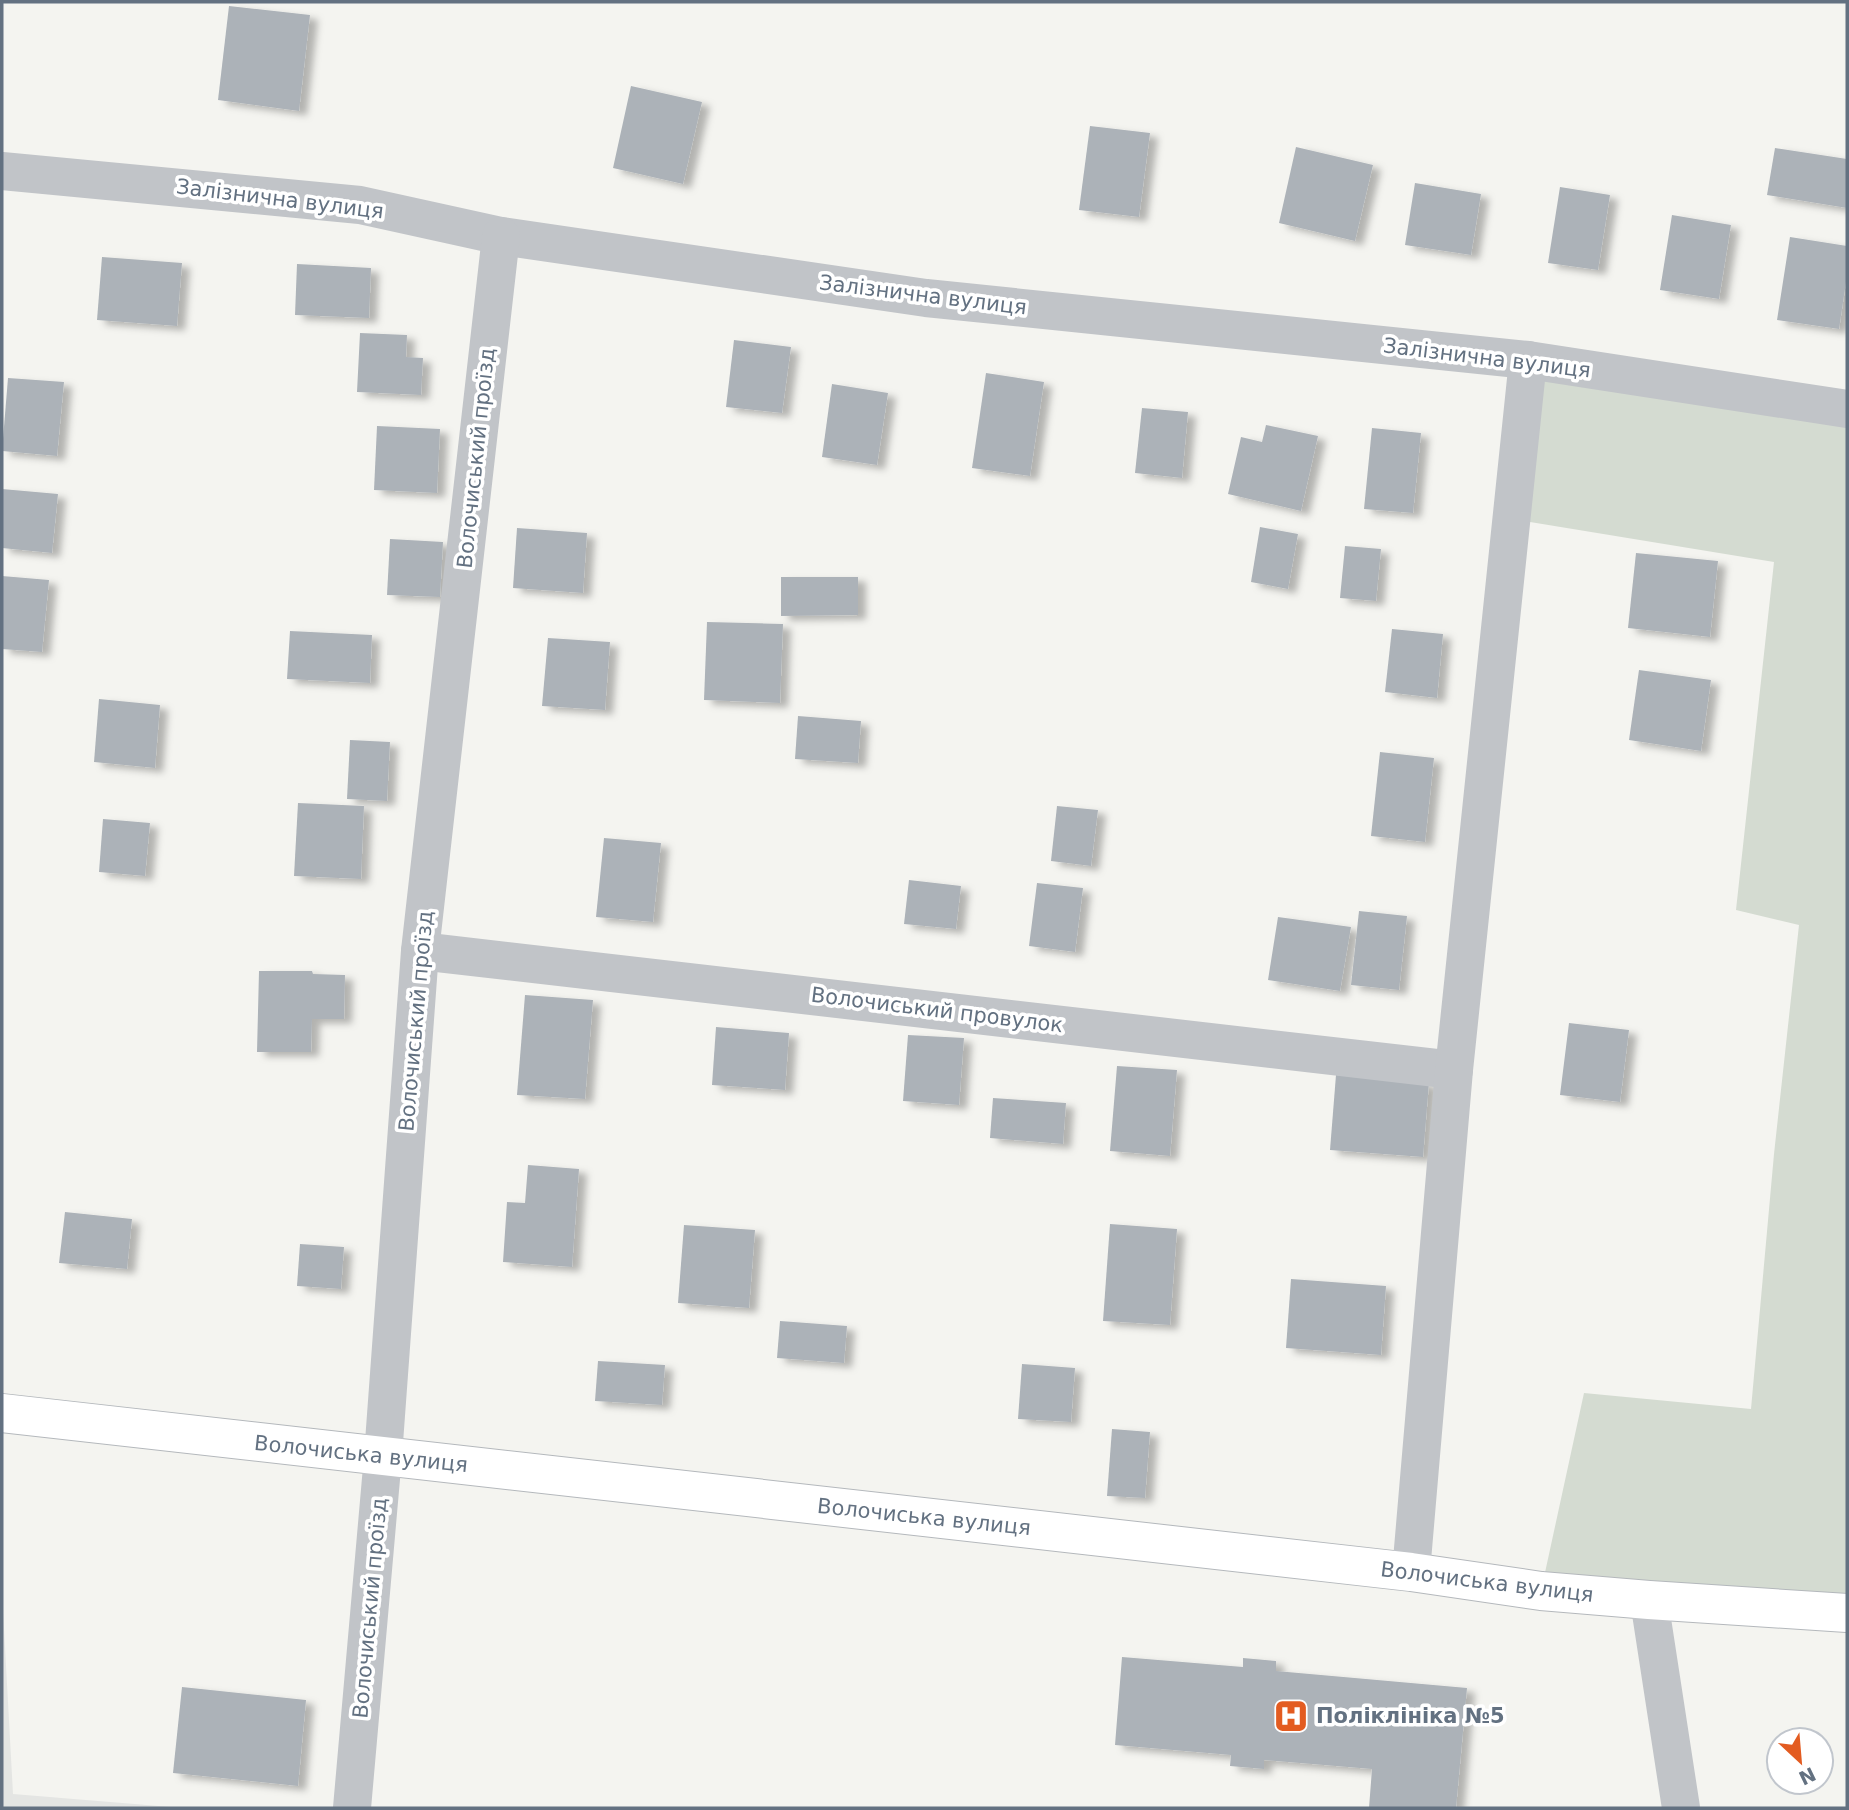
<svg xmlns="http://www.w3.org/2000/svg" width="1849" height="1810" font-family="'DejaVu Sans',sans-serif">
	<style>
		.built { fill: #e4e5e3 }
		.green { fill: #d4dbd1 }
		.building { fill: #acb2b8; filter: url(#shadow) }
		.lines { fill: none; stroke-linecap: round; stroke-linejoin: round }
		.secondary-casing { stroke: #b4b8bc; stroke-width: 40 }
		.minor { stroke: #c1c4c8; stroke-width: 38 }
		.secondary { stroke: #fff; stroke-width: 38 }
		.labels { text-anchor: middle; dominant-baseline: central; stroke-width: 7; stroke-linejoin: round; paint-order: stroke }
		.street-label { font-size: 21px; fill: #637181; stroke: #fff }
		.poi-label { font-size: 21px; font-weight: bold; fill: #637181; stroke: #fff; text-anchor: start }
	</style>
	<defs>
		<filter id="shadow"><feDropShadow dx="8" dy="4.5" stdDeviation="3.5" flood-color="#0004"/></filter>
	</defs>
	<rect width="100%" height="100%" fill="#f4f4f0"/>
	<!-- built -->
	<polygon class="built" points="2,1592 13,1794 183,1808 2,1808"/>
	<!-- green -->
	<polygon class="green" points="1528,360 1847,409 1847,1613 1541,1591 1584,1393 1751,1409 1774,1154 1799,925 1736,910 1774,562 1512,519"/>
	<!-- building -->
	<g class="building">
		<polygon points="229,6 310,15 299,111 218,100"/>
		<polygon points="631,86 702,102 683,184 613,168"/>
		<polygon points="1090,126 1150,133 1139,217 1079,210"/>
		<polygon points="1296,147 1373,165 1355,241 1279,223"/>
		<polygon points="1775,148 1847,159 1847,208 1767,195"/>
		<polygon points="1415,183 1481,194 1471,255 1405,245"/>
		<polygon points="1560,187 1610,195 1598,270 1548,263"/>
		<polygon points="1672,215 1731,225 1719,299 1660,290"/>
		<polygon points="1790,237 1847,246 1847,275 1839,329 1777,320"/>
		<polygon points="102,257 182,263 177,326 97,320"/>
		<polygon points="297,264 371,268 369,318 295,315"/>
		<polygon points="360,333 407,335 406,357 423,358 421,395 357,392"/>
		<polygon points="734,340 791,347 782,413 726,407"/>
		<polygon points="986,373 1044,382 1030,476 972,468"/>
		<polygon points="8,378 64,382 57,456 2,451"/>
		<polygon points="832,384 888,393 877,465 822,457"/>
		<polygon points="1142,408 1188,412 1182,478 1135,473"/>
		<polygon points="1266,425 1318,436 1301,511 1228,494 1241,437 1262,442"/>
		<polygon points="377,426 440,429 437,493 374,490"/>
		<polygon points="1372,428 1421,433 1413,513 1364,509"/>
		<polygon points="2,489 58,494 52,553 2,548"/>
		<polygon points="1260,527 1298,534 1288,589 1251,582"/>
		<polygon points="517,528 587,533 583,593 513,588"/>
		<polygon points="390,539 443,542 440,597 387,595"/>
		<polygon points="1345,546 1381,549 1376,601 1340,598"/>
		<polygon points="1636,553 1718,561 1710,637 1628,628"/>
		<polygon points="2,576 49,580 42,652 2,649"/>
		<polygon points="781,577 858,577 858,615 781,616"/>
		<polygon points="707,622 783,624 780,703 704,700"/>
		<polygon points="1392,629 1443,634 1437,698 1385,692"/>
		<polygon points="290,631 372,635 370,683 287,679"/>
		<polygon points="548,638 610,642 605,710 542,706"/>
		<polygon points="1639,670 1711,680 1701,751 1629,740"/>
		<polygon points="99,699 160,705 155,768 94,762"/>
		<polygon points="798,716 861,721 858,763 795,759"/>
		<polygon points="350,740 390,742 387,801 347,799"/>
		<polygon points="1380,752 1434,758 1425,842 1371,836"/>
		<polygon points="298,803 364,806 361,879 294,876"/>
		<polygon points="1057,806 1098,810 1091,866 1051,861"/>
		<polygon points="103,819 150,823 145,876 99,872"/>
		<polygon points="604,838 661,843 653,922 596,917"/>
		<polygon points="909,880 961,886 956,929 904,924"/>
		<polygon points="1037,883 1083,888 1075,952 1029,946"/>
		<polygon points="1359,911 1407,916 1399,990 1351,985"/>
		<polygon points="1278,917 1351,927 1340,991 1268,980"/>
		<polygon points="259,971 312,971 313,974 345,975 344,1019 312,1019 311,1052 257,1052"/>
		<polygon points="525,995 593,1000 585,1099 517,1095"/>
		<polygon points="1569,1023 1629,1030 1620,1102 1560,1095"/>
		<polygon points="716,1027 789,1033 785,1090 712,1085"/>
		<polygon points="908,1035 964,1038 959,1105 903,1101"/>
		<polygon points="1117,1066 1177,1070 1170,1156 1110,1151"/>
		<polygon points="1336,1075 1429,1082 1423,1157 1330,1150"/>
		<polygon points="993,1098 1066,1103 1063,1144 990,1138"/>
		<polygon points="528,1165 579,1169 572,1267 503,1262 507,1202 525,1203"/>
		<polygon points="65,1212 132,1219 127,1269 59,1263"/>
		<polygon points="1110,1224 1177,1229 1170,1325 1103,1321"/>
		<polygon points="684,1225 755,1230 749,1308 678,1303"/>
		<polygon points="300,1244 344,1247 341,1289 297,1286"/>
		<polygon points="1291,1279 1386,1286 1381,1355 1286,1348"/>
		<polygon points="780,1321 847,1326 844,1363 777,1358"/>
		<polygon points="598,1361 665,1365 662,1405 595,1401"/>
		<polygon points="1022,1364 1075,1368 1071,1422 1018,1419"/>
		<polygon points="1112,1429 1150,1432 1145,1498 1107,1496"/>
		<polygon points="1122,1657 1243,1667 1243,1658 1276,1661 1276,1671 1467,1688 1456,1808 1369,1808 1372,1769 1264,1760 1264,1769 1230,1766 1231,1755 1115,1745"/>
		<polygon points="182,1687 306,1700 298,1786 173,1773"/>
	</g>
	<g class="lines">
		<!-- secondary casing -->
		<g class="secondary-casing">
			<polyline id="secondary" points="2,1413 1411,1572 1541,1591 1649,1600 1847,1613"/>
		</g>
		<!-- minor -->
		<g class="minor">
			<polyline points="2,171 360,205 501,236 926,298 1528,360 1847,409"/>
			<polyline points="420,951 1454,1070"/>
			<polyline points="1411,1572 1454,1070 1528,360"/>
			<polyline points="1649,1600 1681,1808"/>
			<polyline points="352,1808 383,1456 420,951 501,236"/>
		</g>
		<!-- secondary -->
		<use href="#secondary" class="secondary"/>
	</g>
	<!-- icons -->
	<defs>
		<g id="hospital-square" transform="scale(1.75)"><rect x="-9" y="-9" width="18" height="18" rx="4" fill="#e35c21" stroke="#fff"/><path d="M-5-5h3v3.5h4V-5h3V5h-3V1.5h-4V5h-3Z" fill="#fff"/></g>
	</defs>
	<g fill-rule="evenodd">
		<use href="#hospital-square" x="1291" y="1716"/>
	</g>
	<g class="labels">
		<!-- street labels -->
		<g class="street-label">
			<text transform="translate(280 199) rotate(7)">Залізнична вулиця</text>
			<text transform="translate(923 295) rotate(7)">Залізнична вулиця</text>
			<text transform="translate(1487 358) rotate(7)">Залізнична вулиця</text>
			<text transform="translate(476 458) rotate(-84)">Волочиський проїзд</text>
			<text transform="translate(937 1010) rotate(7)">Волочиський провулок</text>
			<text transform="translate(416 1021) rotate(-85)">Волочиський проїзд</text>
			<text transform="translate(361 1454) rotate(6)">Волочиська вулиця</text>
			<text transform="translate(924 1517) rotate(6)">Волочиська вулиця</text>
			<text transform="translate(1487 1582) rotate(7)">Волочиська вулиця</text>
			<text transform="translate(370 1608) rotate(-85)">Волочиський проїзд</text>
		</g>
		<!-- poi labels -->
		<g class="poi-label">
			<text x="1316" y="1716">Поліклініка №5</text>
		</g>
	</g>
	<!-- border -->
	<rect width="1849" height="1810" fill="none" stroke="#637181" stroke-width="7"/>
	<!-- north arrow -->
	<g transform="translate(1800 1761) rotate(154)"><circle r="33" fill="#ffffff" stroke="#c1c6cd" stroke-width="2"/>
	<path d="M0-5L12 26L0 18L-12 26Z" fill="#e35c21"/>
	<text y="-10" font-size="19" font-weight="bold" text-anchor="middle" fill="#637181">N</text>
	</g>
</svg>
